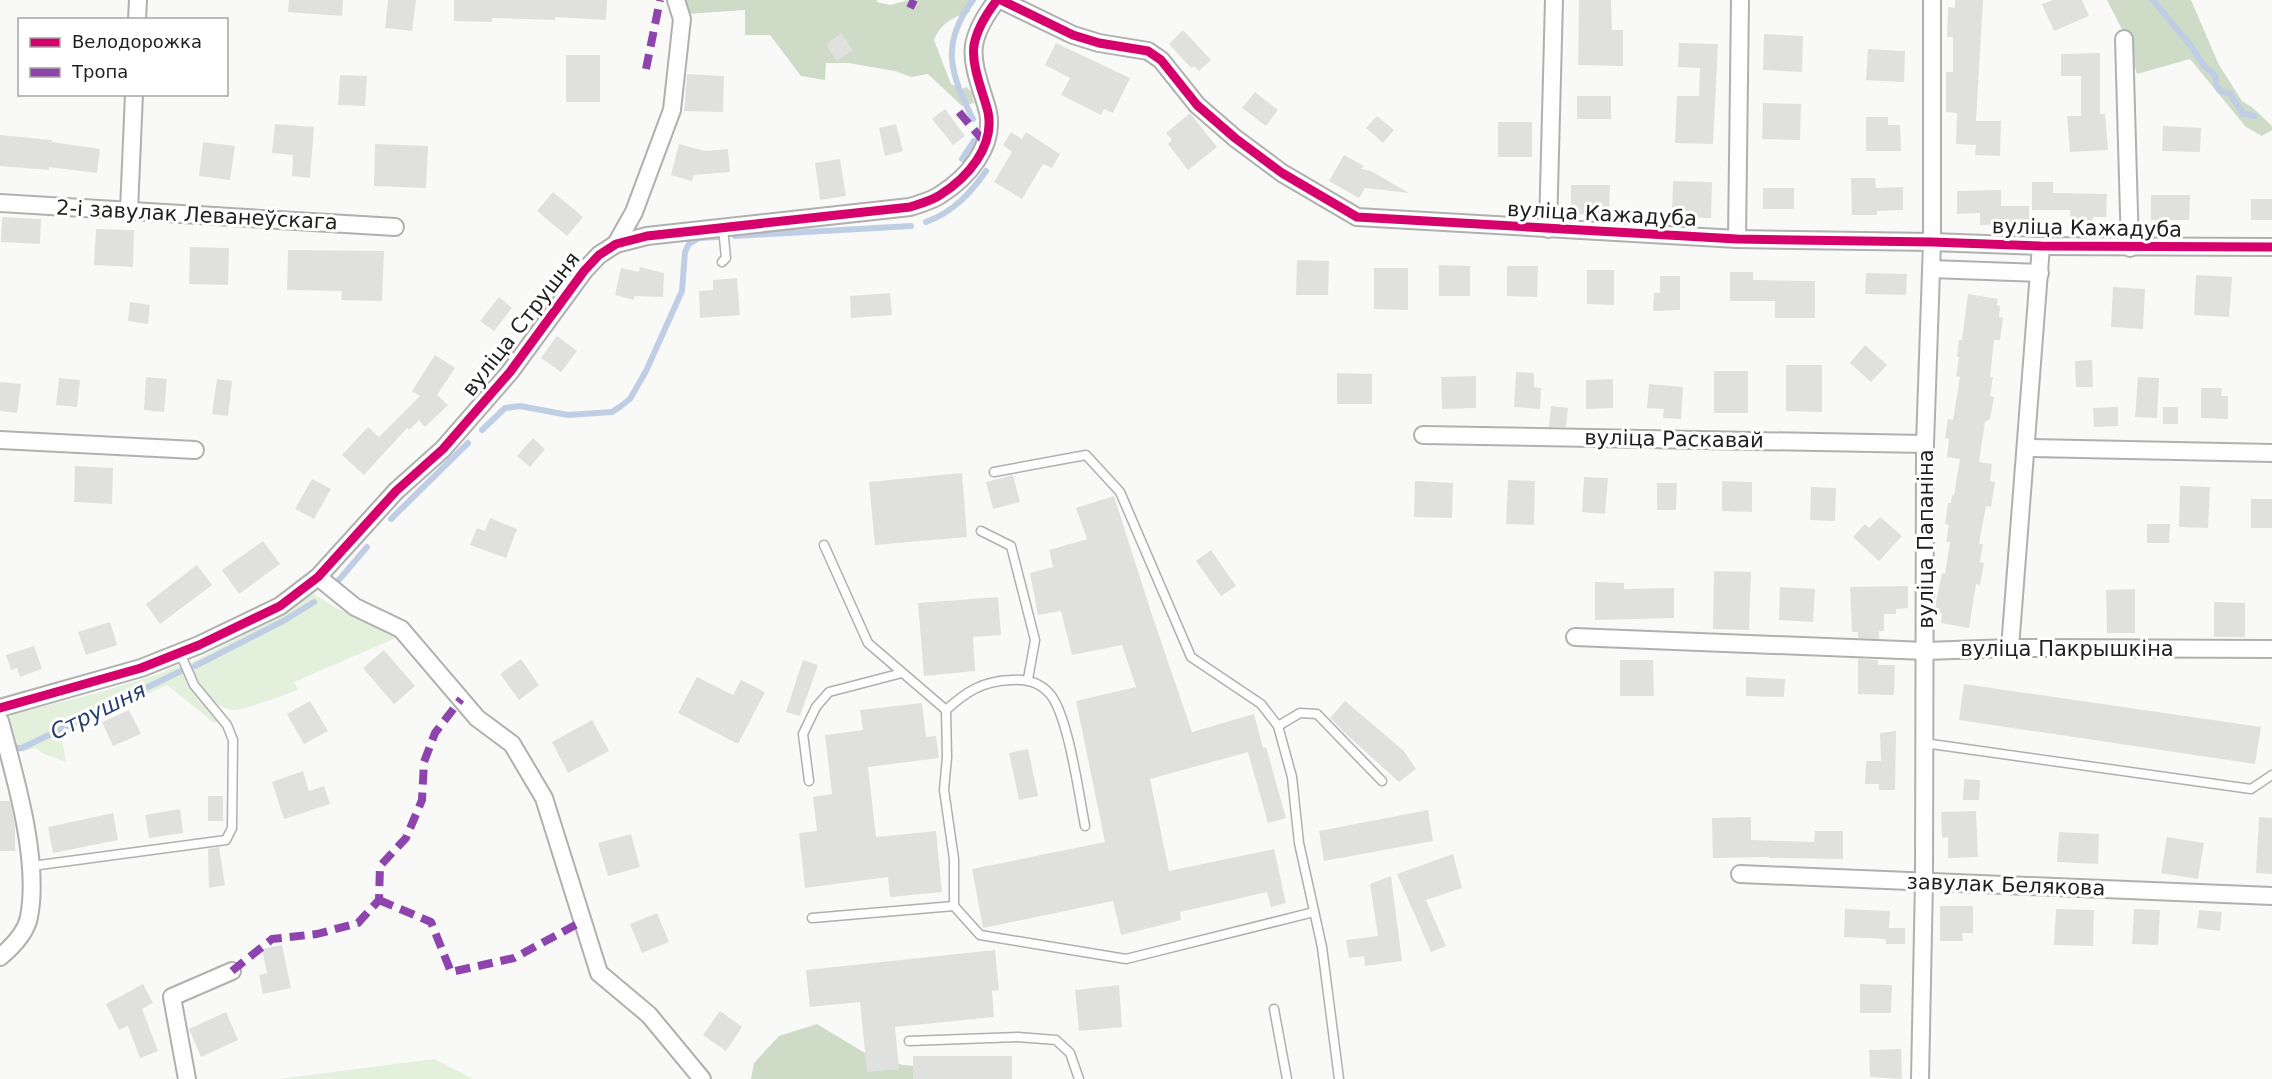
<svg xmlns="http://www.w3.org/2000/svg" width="2272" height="1079" font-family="'DejaVu Sans',sans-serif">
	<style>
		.green { fill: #e3f0dc }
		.forest { fill: #cedbc7 }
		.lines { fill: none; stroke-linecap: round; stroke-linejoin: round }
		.stream { stroke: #c0cee5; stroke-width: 6 }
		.building { fill: #e0e1df }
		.lane-casing { stroke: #afb0af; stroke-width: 11 }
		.street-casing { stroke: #afb0af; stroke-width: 20 }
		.lane { stroke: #fefefe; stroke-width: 8 }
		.street { stroke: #fefefe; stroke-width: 16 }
		.quiet { stroke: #8e44ad; stroke-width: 8; stroke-dasharray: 15 8; stroke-linecap: butt }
		.cycleway-casing { stroke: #fff; stroke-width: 13 }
		.cycleway { stroke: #d6006c; stroke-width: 9 }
		.labels { text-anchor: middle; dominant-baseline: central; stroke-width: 6; stroke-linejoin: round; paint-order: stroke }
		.street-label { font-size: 21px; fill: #1f1f1e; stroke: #fff }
		.water-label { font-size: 22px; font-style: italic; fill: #273e6c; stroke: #fff }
	</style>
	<rect width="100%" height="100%" fill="#f9faf8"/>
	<!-- green -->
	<g class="green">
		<path d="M312,594C323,598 331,606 341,610C362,621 377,621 396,638L294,682L298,690C286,694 242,711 233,710C211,708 197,681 190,663L282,615Z"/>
		<polygon points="174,666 179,666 189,686 219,721 214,723 167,685 61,734 66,762 44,754 36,748 15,753 8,720 12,714 94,694 162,673"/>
		<polygon points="434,1059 473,1079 279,1079"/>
	</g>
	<!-- forest -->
	<g class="forest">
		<path d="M683,0H877V2L890,5L909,0H972L970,12C953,17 941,23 934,40L951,84L962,89L966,87L971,91L974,103L962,106L928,74L911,77L895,71L848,63H826L825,80L801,76L770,35H745V10L686,14Z"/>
		<polygon points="2107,0 2191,0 2219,65 2242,101 2253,108 2272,126 2272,130 2262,136 2246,127 2190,59 2137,74 2127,39"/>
		<polygon points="817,1024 865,1053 903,1065 936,1068 949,1079 751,1079 754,1063 779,1036"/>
	</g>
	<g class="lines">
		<!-- stream -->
		<g class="stream">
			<path d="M973,0C940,44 950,73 973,119"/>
			<polyline points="2153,0 2191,46 2204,66 2215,75 2216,85 2220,91 2230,94 2243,114 2255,116"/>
			<polyline points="962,159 974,141"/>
			<path d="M926,222C953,212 970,194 986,171"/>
			<polyline points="735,236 911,226"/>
			<polyline points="482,430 505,408 520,406 568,415 612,412 621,406 630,399 646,371 682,291 685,252 689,244 699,238 717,237"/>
			<polyline points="391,519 468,443"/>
			<polyline points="338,581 367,547"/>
			<polyline points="195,666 285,620 314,602"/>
			<polyline points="14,748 22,748 181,671"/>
		</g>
	</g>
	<!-- building -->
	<g class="building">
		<polygon points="289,0 343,0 342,16 288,12"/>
		<polygon points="388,0 416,0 412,31 385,28"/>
		<polygon points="454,0 607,0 606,20 555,17 555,20 492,18 492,22 454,21"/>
		<polygon points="1579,0 1611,0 1612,30 1623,30 1623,66 1578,65"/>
		<polygon points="1955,0 1983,0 1976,121 2001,121 2000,156 1975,155 1976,145 1956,144 1957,113 1946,112 1946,72 1953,72 1953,37 1947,37 1948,7 1955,8"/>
		<polygon points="2053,0 2082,0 2089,16 2054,31 2042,4"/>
		<polygon points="1183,30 1211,60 1199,71 1194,66 1191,68 1169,44"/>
		<polygon points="841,33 853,50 837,61 826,45"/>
		<polygon points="1764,34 1803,36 1802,72 1763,70"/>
		<polygon points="1056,43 1130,78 1113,113 1104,109 1101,115 1061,95 1070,78 1045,65"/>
		<polygon points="1679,43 1718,44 1713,144 1675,143 1677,96 1699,96 1700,68 1678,67"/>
		<polygon points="1868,49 1905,51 1904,82 1866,80"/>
		<polygon points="2100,53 2100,114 2105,114 2108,150 2070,152 2067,116 2081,116 2081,76 2061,76 2061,54"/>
		<rect x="566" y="55" width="34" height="47"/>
		<polygon points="687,74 724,76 723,112 684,111"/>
		<polygon points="340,75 367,76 365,106 338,105"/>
		<polygon points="1255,92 1278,110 1266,126 1242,108"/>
		<rect x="1577" y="96" width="34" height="23"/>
		<polygon points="1763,103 1801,104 1800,140 1762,139"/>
		<polygon points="945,109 965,136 953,145 932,119"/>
		<polygon points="1190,113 1217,147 1188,170 1168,144 1172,140 1166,133"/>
		<polygon points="1377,116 1394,130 1383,143 1366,128"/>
		<polygon points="1866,117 1888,117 1888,125 1900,125 1901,151 1866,151"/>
		<rect x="1498" y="122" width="34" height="35"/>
		<polygon points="275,124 314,127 310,178 292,176 293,155 272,153"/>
		<polygon points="896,124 903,151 885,156 879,128"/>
		<polygon points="2163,126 2201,128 2200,152 2162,151"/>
		<polygon points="1011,132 1022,139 1026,132 1060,154 1052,168 1043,164 1022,199 994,182 1012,152 1003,145"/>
		<polygon points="0,135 52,140 52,142 100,149 97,173 49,167 49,170 0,166"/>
		<polygon points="203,142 235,146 230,180 199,176"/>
		<polygon points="375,144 428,146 426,188 374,186"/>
		<polygon points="679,144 705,151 728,149 730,172 694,175 692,181 671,175"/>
		<polygon points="1344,155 1364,166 1361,169 1371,171 1409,193 1365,188 1359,198 1329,181"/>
		<polygon points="840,159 846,196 820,200 815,163"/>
		<polygon points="1851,178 1875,178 1876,188 1903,187 1903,210 1877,211 1877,215 1852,215"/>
		<polygon points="1673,181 1712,182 1711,218 1672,217"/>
		<polygon points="2032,182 2053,182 2053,193 2107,194 2106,217 2093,217 2092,226 2070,226 2070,210 2032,210"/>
		<polygon points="1571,185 1610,185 1609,215 1571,214"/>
		<rect x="1763" y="188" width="31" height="21"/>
		<polygon points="2001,190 2001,206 2029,206 2029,224 1980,225 1980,213 1957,214 1957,191"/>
		<polygon points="553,192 583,217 567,236 537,211"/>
		<polygon points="2151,195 2190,195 2189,220 2151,220"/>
		<rect x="2251" y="199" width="21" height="21"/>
		<polygon points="2,217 41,219 40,244 1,242"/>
		<polygon points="96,229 134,230 133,267 94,265"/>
		<polygon points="190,247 229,248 228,285 189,284"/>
		<polygon points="288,250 384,251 382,301 341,300 342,291 287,290"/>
		<polygon points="1297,260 1329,261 1328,295 1296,295"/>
		<polygon points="1439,265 1470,266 1470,296 1439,296"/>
		<polygon points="1507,266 1538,266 1537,297 1507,296"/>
		<polygon points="640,267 664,273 663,297 634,296 634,300 615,295 621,268 639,272"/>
		<polygon points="1374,268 1408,268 1408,310 1374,309"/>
		<polygon points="1587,270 1614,270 1614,305 1587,304"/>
		<polygon points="1730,272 1753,272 1753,280 1815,281 1815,318 1775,318 1775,301 1730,301"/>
		<polygon points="1866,273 1907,274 1906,295 1865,294"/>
		<polygon points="2196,275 2232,277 2229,317 2194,315"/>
		<polygon points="1660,276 1680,276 1680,310 1653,311 1654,293 1660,293"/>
		<polygon points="737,278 740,315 700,318 699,291 713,290 713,280"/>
		<polygon points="2113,287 2145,289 2143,329 2111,327"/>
		<polygon points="890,293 892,315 851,318 850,296"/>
		<polygon points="1968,294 1998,299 1997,305 2000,306 1999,317 2003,318 2000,340 1994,340 1990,377 1993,377 1990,396 1994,397 1990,419 1985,422 1979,462 1992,464 1990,481 1995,482 1991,507 1986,506 1979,544 1983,544 1980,562 1984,563 1980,585 1976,584 1969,628 1941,623 1942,613 1938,613 1939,608 1935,608 1940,582 1942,573 1945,574 1950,542 1946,542 1949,525 1945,524 1948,503 1951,503 1952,495 1954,495 1960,459 1947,457 1949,439 1945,438 1948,419 1953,420 1960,377 1956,376 1959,357 1957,357 1959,340 1962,340"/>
		<polygon points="499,297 512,308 494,331 480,321"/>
		<polygon points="130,302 150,305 148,324 128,321"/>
		<polygon points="557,336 577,351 561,372 541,358"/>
		<polygon points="1865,345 1887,365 1871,382 1850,363"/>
		<polygon points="435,355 455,368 437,395 448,405 425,427 419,420 409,430 407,428 364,475 342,455 368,427 379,437 420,396 412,391"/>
		<polygon points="2092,360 2093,387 2076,387 2075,361"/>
		<polygon points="1786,365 1822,365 1822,412 1786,411"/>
		<rect x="1714" y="371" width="34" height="42"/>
		<polygon points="1516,372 1534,373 1534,387 1541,388 1540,409 1514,407"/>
		<polygon points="1337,373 1372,374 1372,404 1337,404"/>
		<polygon points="1476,376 1476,408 1442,409 1441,377"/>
		<polygon points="146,377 167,379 164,412 144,410"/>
		<polygon points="2138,377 2159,378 2157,418 2135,417"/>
		<polygon points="59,378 80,380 77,407 56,405"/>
		<polygon points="217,379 232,381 228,416 212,414"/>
		<polygon points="1613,379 1613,408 1586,409 1586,380"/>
		<polygon points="0,382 21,384 17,413 0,411"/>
		<polygon points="1649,384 1683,387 1681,419 1663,418 1664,409 1647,408"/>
		<polygon points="2201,388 2222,388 2221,396 2228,396 2228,419 2201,418"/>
		<polygon points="1551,406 1568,408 1566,427 1549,427"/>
		<polygon points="2118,407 2118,426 2094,427 2093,408"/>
		<rect x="2163" y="407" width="15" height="17"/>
		<polygon points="533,438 545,449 530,467 517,456"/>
		<polygon points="75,466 113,468 112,504 74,502"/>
		<polygon points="962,473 967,537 875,545 869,482"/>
		<polygon points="1013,475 1020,502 993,509 986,482"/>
		<polygon points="1584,477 1608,478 1605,514 1582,512"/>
		<polygon points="312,479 331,489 314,519 295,509"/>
		<polygon points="1508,480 1535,481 1534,525 1506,524"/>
		<polygon points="1415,481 1453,483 1452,518 1414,517"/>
		<polygon points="1722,481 1752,482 1752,512 1722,511"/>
		<polygon points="1657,483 1677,483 1676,510 1657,510"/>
		<polygon points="2180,486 2210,487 2208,528 2179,527"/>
		<polygon points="1811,487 1836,488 1835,521 1810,520"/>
		<polygon points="1114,496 1151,612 1192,732 1254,714 1263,748 1266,747 1286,818 1268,823 1248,752 1150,779 1169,871 1274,849 1286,903 1271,907 1267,892 1180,912 1181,920 1121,935 1113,901 983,928 972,869 1105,842 1076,701 1136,687 1122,645 1072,655 1061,611 1038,615 1030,573 1053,567 1049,550 1087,539 1076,508"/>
		<rect x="2251" y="499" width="21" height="29"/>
		<polygon points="1880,517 1902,536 1879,561 1853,537 1865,524 1869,528"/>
		<polygon points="490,518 517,529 506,558 470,545 477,528 485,531"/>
		<polygon points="2147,524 2170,524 2169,543 2147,543"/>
		<polygon points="263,541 280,564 239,594 222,570"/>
		<polygon points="1211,550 1236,586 1221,596 1196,561"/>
		<polygon points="197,565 212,585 160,624 146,604"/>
		<polygon points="1714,571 1751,572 1749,630 1713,629"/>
		<polygon points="1595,582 1624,583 1624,589 1674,588 1674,618 1595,620"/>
		<polygon points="1908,586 1908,608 1896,609 1896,614 1884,614 1884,631 1879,631 1879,639 1858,638 1858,632 1852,632 1850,587"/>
		<polygon points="1780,587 1815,589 1813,622 1779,620"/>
		<polygon points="2135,589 2135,633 2107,633 2106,590"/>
		<polygon points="998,597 1001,635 973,637 975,671 924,676 918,603"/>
		<polygon points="2214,602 2245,603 2245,637 2214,637"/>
		<polygon points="110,622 117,645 86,655 78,632"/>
		<polygon points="34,646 42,669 20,677 17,668 11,670 6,655"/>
		<polygon points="384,650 415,686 394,704 363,668"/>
		<polygon points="521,659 539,685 519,700 500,674"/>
		<polygon points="1858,659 1878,660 1878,665 1895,665 1894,695 1858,694"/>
		<polygon points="803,660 818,665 800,716 786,712"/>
		<polygon points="1620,660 1653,660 1654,696 1620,696"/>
		<polygon points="697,677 733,695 741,680 765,692 738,744 678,713"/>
		<polygon points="1746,677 1785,679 1784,697 1746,696"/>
		<polygon points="1964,684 2261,727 2255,764 1959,720"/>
		<polygon points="310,701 328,731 304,744 287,714"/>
		<polygon points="1345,701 1404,751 1416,769 1399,782 1347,735 1330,718"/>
		<polygon points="922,703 926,737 936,736 939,758 868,767 876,837 936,831 942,892 890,897 888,877 805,888 799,833 817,831 813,797 832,794 825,735 863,730 860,710"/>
		<polygon points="129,710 141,734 113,746 102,722"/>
		<polygon points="592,720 609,751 568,773 552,742"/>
		<polygon points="1896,731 1895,790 1879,790 1879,784 1865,784 1866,761 1881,761 1880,733"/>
		<polygon points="1028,749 1038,796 1019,800 1009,753"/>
		<polygon points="303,771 309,791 324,786 330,804 284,819 272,782"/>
		<polygon points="1964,779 1980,780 1979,800 1963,800"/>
		<rect x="208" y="796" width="15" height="25"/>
		<polygon points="0,801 10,801 15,825 15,851 0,851"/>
		<polygon points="180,809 183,833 149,838 145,815"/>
		<polygon points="1428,810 1433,841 1324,861 1319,831"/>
		<polygon points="1976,811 1978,857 1948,858 1948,837 1942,838 1941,812"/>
		<polygon points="113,813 118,840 53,853 48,827"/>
		<polygon points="1751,817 1751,840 1814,842 1815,831 1843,831 1843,859 1769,858 1769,857 1713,858 1712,818"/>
		<polygon points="2259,817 2272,818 2272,874 2256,873"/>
		<polygon points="2059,832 2099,834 2098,864 2057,862"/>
		<polygon points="631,834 640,867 608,876 598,843"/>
		<polygon points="2167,837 2204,843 2198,879 2161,873"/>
		<polygon points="219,847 225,885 209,888 208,849"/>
		<polygon points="1453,854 1462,888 1426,900 1446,946 1431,952 1397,874"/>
		<polygon points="1391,876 1402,961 1365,966 1364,956 1349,958 1346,940 1378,936 1370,884"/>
		<polygon points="1940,906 1973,906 1973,933 1962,933 1963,941 1940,941"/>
		<polygon points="1845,909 1890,911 1889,928 1905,928 1905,944 1886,944 1886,939 1844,937"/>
		<polygon points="2056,909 2094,910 2093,946 2054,945"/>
		<polygon points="2134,909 2160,910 2158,945 2132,944"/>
		<polygon points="2199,910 2222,912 2220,931 2197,928"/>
		<polygon points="657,913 669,942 642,953 630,924"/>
		<polygon points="282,945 291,988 263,994 259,975 267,973 262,949"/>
		<polygon points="995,950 999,990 992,991 994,1017 895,1027 899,1069 867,1072 860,1002 810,1007 806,970"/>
		<polygon points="143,984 153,1003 142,1009 158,1051 140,1058 128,1026 119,1030 106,1004"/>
		<polygon points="1860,984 1892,985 1891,1013 1860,1013"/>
		<polygon points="1119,985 1122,1027 1079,1031 1075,990"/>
		<polygon points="720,1011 742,1027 726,1051 703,1035"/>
		<polygon points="226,1012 238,1040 201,1057 189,1029"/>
		<polygon points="1901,1049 1902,1079 1870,1077 1869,1050"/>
		<rect x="913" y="1056" width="99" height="23"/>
	</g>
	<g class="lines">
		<!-- lane casing -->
		<g class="lane-casing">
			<g id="lane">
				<polyline points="722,262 726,258 723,228"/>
				<polyline points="994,472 1086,455 1120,492 1191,657 1261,704 1278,726 1292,777 1299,843 1322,947 1339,1079"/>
				<polyline points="981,531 1011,546 1035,640 1028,679"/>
				<polyline points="824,545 868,643 946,710 947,757 944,790 954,859 954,906 980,935 1126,959 1314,912"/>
				<path d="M946,710C966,692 982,681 1011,680C1025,679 1038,681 1049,693C1068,713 1079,795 1085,826"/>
				<polyline points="1278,726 1300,713 1317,714 1382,781"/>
				<polyline points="1924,743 2251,789 2272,775"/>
				<polyline points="809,781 803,734 816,707 829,692 902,673"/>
				<polyline points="32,866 226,840 232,828 233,740 227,725 194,685 180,653"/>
				<polyline points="812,918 954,906"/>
				<polyline points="1274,1009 1287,1079"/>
				<polyline points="909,1041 1018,1037 1056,1040 1070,1053 1079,1079"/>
			</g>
		</g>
		<!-- street casing -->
		<g class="street-casing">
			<g id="street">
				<polyline points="1001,0 1073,35 1099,43 1148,51 1161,60 1197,105 1235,138 1282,173 1357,217 1737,239 1932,242 2041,246 2272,247"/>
				<polyline points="137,20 138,0"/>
				<polyline points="2124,39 2130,248"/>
				<polyline points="0,203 395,227"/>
				<polyline points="129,210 134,94"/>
				<polyline points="1548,229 1554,0"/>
				<polyline points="1737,239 1740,0"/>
				<polyline points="616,244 634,212 672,110 682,19 676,0"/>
				<polyline points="1931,269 2040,273"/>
				<polyline points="1423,435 1925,444"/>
				<polyline points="0,440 195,450"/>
				<polyline points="2027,448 2272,453"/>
				<polyline points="318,577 355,607 401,629 477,718 512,744 544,798 599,973 649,1015 702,1079"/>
				<polyline points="1575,637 1926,651 2010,648 2272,649"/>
				<polyline points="2010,648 2041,246"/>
				<path d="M0,708L141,668L199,645L280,606L318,577L396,491L443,449L510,372L584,271L599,255L616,244L647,236L910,207C919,204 931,201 940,195C967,178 995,147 988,112C983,92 971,66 974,45C977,28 987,13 997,0"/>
				<path d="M0,721C15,777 40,860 29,917C26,933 12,947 0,957"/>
				<polyline points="1740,874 2272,896"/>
				<polyline points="187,1079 172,997 232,971"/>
				<polyline points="1920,1079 1924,881 1925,444 1932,242 1932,0"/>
			</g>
		</g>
		<!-- lane -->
		<use href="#lane" class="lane"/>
		<!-- street -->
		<use href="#street" class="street"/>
		<!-- quiet -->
		<g class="quiet">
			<polyline points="910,8 914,0"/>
			<polyline points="646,69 660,0"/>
			<polyline points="959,112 986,144"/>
			<polyline points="379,900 431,922 451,972 514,958 583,921"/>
			<polyline points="232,971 272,939 317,934 358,923 379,900 380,866 406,838 422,800 424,762 435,733 461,699"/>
		</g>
		<!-- cycleway casing -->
		<g class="cycleway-casing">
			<g id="cycleway">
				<polyline points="1001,0 1073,35 1099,43 1148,51 1161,60 1197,105 1235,138 1282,173 1357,217 1737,239 1932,242 2041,246 2272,247"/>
				<path d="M0,708L141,668L199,645L280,606L318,577L396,491L443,449L510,372L584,271L599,255L616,244L647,236L910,207C919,204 931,201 940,195C967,178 995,147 988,112C983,92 971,66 974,45C977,28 987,13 997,0"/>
			</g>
		</g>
		<!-- cycleway -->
		<use href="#cycleway" class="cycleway"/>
	</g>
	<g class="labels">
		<!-- street labels -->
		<g class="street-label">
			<text transform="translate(1602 214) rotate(3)">вуліца Кажадуба</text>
			<text transform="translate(197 215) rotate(3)">2-і завулак Леванеўскага</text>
			<text transform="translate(2087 228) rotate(1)">вуліца Кажадуба</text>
			<text transform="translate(521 324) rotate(-52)">вуліца Струшня</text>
			<text transform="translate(1674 439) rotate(1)">вуліца Раскавай</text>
			<text transform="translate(1926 539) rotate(-90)">вуліца Папаніна</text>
			<text x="2067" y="649">вуліца Пакрышкіна</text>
			<text transform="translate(2006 885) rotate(2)">завулак Белякова</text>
		</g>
		<!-- water labels -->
		<g class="water-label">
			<text transform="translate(98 711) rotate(-26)">Струшня</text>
		</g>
	</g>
	<!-- legend -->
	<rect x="18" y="18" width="210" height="78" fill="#ffffff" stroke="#a5a5a5" stroke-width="1.5"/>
	<rect x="30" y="38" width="30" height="9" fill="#d6006c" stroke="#a5a5a5" stroke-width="1.5"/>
	<text x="72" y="48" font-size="18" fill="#1f1f1e">Велодорожка</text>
	<rect x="30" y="68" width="30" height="9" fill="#8e44ad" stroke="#a5a5a5" stroke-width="1.5"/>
	<text x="72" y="78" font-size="18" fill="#1f1f1e">Тропа</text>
</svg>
